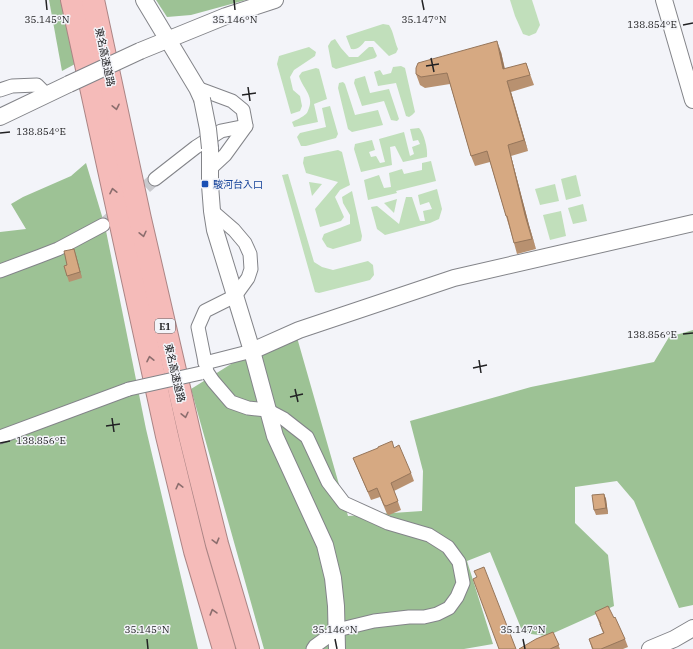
<svg xmlns="http://www.w3.org/2000/svg" width="693" height="649" font-family="'IBM Plex Serif','Noto Sans JP',serif">
	<style>
		.green { fill: #c1dfbb }
		.forest { fill: #9dc295 }
		.lines { fill: none; stroke-linecap: round; stroke-linejoin: round }
		.minor-tunnel { stroke: #c9cace; stroke-width: 13; stroke-dasharray: 13 6; stroke-linecap: butt }
		.minor-casing { stroke: #838489; stroke-width: 15 }
		.tertiary-casing { stroke: #838489; stroke-width: 18 }
		.motorway-casing { stroke: #ab8585; stroke-width: 24 }
		.minor { stroke: #fff; stroke-width: 13 }
		.tertiary { stroke: #fff; stroke-width: 16 }
		.motorway { stroke: #f5bbb9; stroke-width: 22 }
		.minor-bridge-casing { stroke: #838489; stroke-width: 15; stroke-linecap: butt }
		.tertiary-bridge-casing { stroke: #838489; stroke-width: 18; stroke-linecap: butt }
		.minor-bridge { stroke: #fff; stroke-width: 13 }
		.tertiary-bridge { stroke: #fff; stroke-width: 16 }
		.wall { fill: #b89170 }
		.shaded-wall { fill: #96765b }
		.building { fill: #d6a982; stroke: #96765b }
		.oneway { stroke: #8c6e6e }
		.ticks { fill: none; stroke: #222224; stroke-width: 1.5 }
		.transit-dot { fill: #1a4fb4; stroke: #f3f4f9; stroke-width: 1.5 }
		.labels { text-anchor: middle; dominant-baseline: central; stroke-width: 3; stroke-linejoin: round; paint-order: stroke }
		.shield { fill: #f3f4f9; stroke: #616164; stroke-width: 1 }
		.shield-label { font-size: 9px; font-weight: bold; fill: #222224 }
		.street-label { font-size: 10px; fill: #222224; stroke: #f3f4f9 }
		.transit-label { font-size: 10px; fill: #164399; stroke: #f3f4f9; text-anchor: start }
		.ticks-label { font-size: 10px; text-anchor: middle; fill: #222224; stroke: #f3f4f9; stroke-width: 3; stroke-linejoin: round; paint-order: stroke }
	</style>
	<rect width="100%" height="100%" fill="#f3f4f9"/>
	<!-- green -->
	<g class="green">
		<polygon points="510,0 532,0 540,25 536,33 529,36 523,34 515,16"/>
		<path d="M383,24L389,25C394,33 394,40 398,49L396,53L389,56L374,41H365C361,46 358,50 351,49L346,36Z"/>
		<polygon points="335,39 341,48 349,57 358,57 369,47 373,47 377,56 375,58 336,69 332,67 328,46 331,41"/>
		<polygon points="309,47 316,52 315,56 294,70 290,77 293,90 300,96 302,106 300,111 291,114 277,64 279,56"/>
		<polygon points="401,66 405,68 415,112 412,115 409,117 406,116 396,83 378,86 374,72 380,70 383,75 391,73 393,67"/>
		<path d="M316,68L319,69L327,99L314,104L318,122L294,127L292,122C296,120 303,117 306,114C308,112 308,110 309,108C314,96 302,87 299,76L302,72Z"/>
		<polygon points="365,76 370,93 389,89 399,119 397,121 391,120 384,101 362,106 354,83 355,79"/>
		<polygon points="343,82 345,84 355,115 378,110 383,125 352,132 348,129 338,88 339,83"/>
		<polygon points="330,106 338,134 336,138 306,146 301,146 297,137 300,133 326,127 322,108"/>
		<path d="M419,128C424,133 428,149 427,157L403,162L395,146L390,147L392,165L361,172L354,149L355,144L372,140L375,150L369,152L371,157L376,156L380,163L385,162L379,139L404,132L410,156L414,154L412,147L420,144L418,140L413,141L410,129Z"/>
		<polygon points="338,150 342,152 350,185 340,190 335,197 344,217 341,221 320,227 315,209 338,182 306,173 303,163 304,157"/>
		<polygon points="431,161 436,181 396,191 397,193 368,200 364,180 379,175 384,188 391,187 389,173 402,169 404,174 422,170 422,163"/>
		<polygon points="288,174 314,262 322,267 333,270 368,261 373,265 374,275 370,280 319,293 315,292 282,175"/>
		<polygon points="576,175 581,196 566,200 561,179"/>
		<polygon points="309,182 322,184 312,196"/>
		<polygon points="555,184 559,201 540,205 535,189"/>
		<polygon points="437,189 442,209 439,219 430,223 385,235 377,229 371,207 377,206 399,224 406,197 412,197 420,221 425,221 423,211 432,209 429,202 420,205 418,195"/>
		<polygon points="352,191 362,236 361,241 333,249 327,247 322,239 324,234 350,224 350,215 343,203 342,197"/>
		<polygon points="397,199 394,213 384,203"/>
		<polygon points="583,204 587,221 573,224 568,208"/>
		<polygon points="561,211 566,236 550,240 543,215"/>
	</g>
	<!-- forest -->
	<g class="forest">
		<polygon points="49,0 61,0 75,64 62,71"/>
		<polygon points="156,0 246,0 191,15 167,17"/>
		<polygon points="86,163 105,226 146,429 198,649 0,649 0,232 26,229 11,204 23,197 71,176"/>
		<polygon points="693,330 693,605 679,608 634,501 617,481 575,487 575,523 608,555 614,606 547,636 523,633 490,552 467,561 493,644 464,649 264,649 191,389 252,351 296,334 348,516 422,511 423,471 410,421 531,387 654,362 669,337"/>
	</g>
	<g class="lines">
		<!-- minor-tunnel -->
		<polyline class="minor-tunnel" points="103,225 155,179"/>
		<!-- minor casing -->
		<g class="minor-casing">
			<g id="minor">
				<polyline points="197,88 232,101 243,110 246,126 225,155 211,168"/>
				<polyline points="0,90 12,86 37,85 46,94"/>
				<polyline points="155,179 196,147 221,131 246,126"/>
				<polyline points="212,211 234,230 245,243 250,254 251,269 248,278 235,296 205,311 198,327 207,372 213,381 231,402 248,408 267,410 284,419 307,437 328,482 344,503 388,523 429,535 448,547 459,562 463,583 457,597 449,608 437,614 424,617 409,617 374,621 337,630 315,646 313,649"/>
				<polyline points="0,271 40,256 58,249 103,225"/>
				<polyline points="205,363 252,351"/>
				<polyline points="0,437 129,389"/>
			</g>
		</g>
		<!-- tertiary casing -->
		<g class="tertiary-casing">
			<g id="tertiary">
				<polyline points="144,0 197,88 202,99"/>
				<polyline points="664,0 693,100"/>
				<polyline points="140,51 226,16 275,0"/>
				<polyline points="0,117 69,84"/>
				<polyline points="210,148 210,185 212,211 215,230 252,351 275,436 325,545 333,578 336,606 337,649"/>
				<polyline points="252,351 299,330 454,278 693,223"/>
				<polyline points="650,649 674,639 693,628"/>
			</g>
		</g>
		<!-- motorway casing -->
		<g class="motorway-casing">
			<g id="motorway">
				<polyline points="72,0 167,436 195,551 224,649"/>
				<polyline points="93,0 140,219 191,440 217,544 248,649"/>
			</g>
		</g>
		<!-- minor -->
		<use href="#minor" class="minor"/>
		<!-- tertiary -->
		<use href="#tertiary" class="tertiary"/>
		<!-- motorway -->
		<use href="#motorway" class="motorway"/>
		<!-- minor-bridge casing -->
		<g class="minor-bridge-casing">
			<polyline id="minor-bridge" points="129,389 201,373"/>
		</g>
		<!-- tertiary-bridge casing -->
		<g class="tertiary-bridge-casing">
			<g id="tertiary-bridge">
				<polyline points="69,84 140,51"/>
				<polyline points="202,99 208,129 210,148"/>
			</g>
		</g>
		<!-- minor-bridge -->
		<use href="#minor-bridge" class="minor-bridge"/>
		<!-- tertiary-bridge -->
		<use href="#tertiary-bridge" class="tertiary-bridge"/>
	</g>
	<!-- wall -->
	<g class="wall">
		<polygon points="501,52 505,69 526,63 534,85 511,92 528,151 511,156 529,225 536,249 517,254 514,243 509,226 506,216 490,162 475,166 471,156 450,84 425,88 420,85 416,74"/>
		<polygon points="74,249 82,278 69,282 64,266 67,265"/>
		<polygon points="394,448 411,473 414,481 394,491 401,510 389,515 387,514 380,497 371,500 353,458"/>
		<polygon points="604,494 606,499 608,514 596,515 594,510"/>
		<polygon points="595,612 625,639 628,647 623,649 592,649 589,639 603,633"/>
		<polygon points="553,632 560,649 519,649"/>
	</g>
	<!-- shaded-wall -->
	<g class="shaded-wall">
		<polygon points="497,41 501,52 507,80 503,69"/>
		<polygon points="507,81 511,92 528,151 524,140"/>
		<polygon points="508,145 511,156 529,225 536,249 525,215"/>
		<polygon points="74,249 76,255 82,278 80,272"/>
		<polygon points="604,494 606,499 608,514 606,508"/>
	</g>
	<!-- building -->
	<g class="building">
		<polygon points="497,41 503,69 526,63 530,75 507,81 524,140 508,145 525,215 532,239 514,243 507,216 506,216 487,151 471,156 447,73 421,77 416,74 416,68 418,63"/>
		<polygon points="74,249 80,272 67,276 64,266 67,265 64,251"/>
		<polygon points="392,441 394,448 399,445 411,473 391,483 398,501 386,506 384,505 377,488 368,492 353,458 378,448 378,447"/>
		<polygon points="604,494 606,508 594,510 592,495"/>
		<polygon points="484,567 516,649 499,649 473,579 477,577 474,571"/>
		<polygon points="608,606 614,618 615,617 625,639 601,649 593,649 589,639 604,633 600,624 601,624 595,612"/>
		<polygon points="553,632 559,645 550,649 519,649 536,639"/>
	</g>
	<!-- one-way arrows -->
	<defs><path id="oneway-chevron" d="M-2-3.5L2.5 0L-2 3.5" fill="none" stroke-width="1.6" stroke-linecap="round" stroke-linejoin="round"/></defs>
	<g class="oneway">
		<use href="#oneway-chevron" transform="translate(116 107) rotate(78)"/>
		<use href="#oneway-chevron" transform="translate(113 191) rotate(-102)"/>
		<use href="#oneway-chevron" transform="translate(143 234) rotate(77)"/>
		<use href="#oneway-chevron" transform="translate(150 359) rotate(-102)"/>
		<use href="#oneway-chevron" transform="translate(185 415) rotate(77)"/>
		<use href="#oneway-chevron" transform="translate(179 486) rotate(-104)"/>
		<use href="#oneway-chevron" transform="translate(216 541) rotate(75)"/>
		<use href="#oneway-chevron" transform="translate(213 612) rotate(-106)"/>
	</g>
	<!-- ticks -->
	<path class="ticks" d="M46,0L47,10M234,0L235,10M422,0L424,10M683,25L693,23M431,58L434,72M426,66L439,64M248,87L250,101M242,95L256,93M0,133L10,132M683,334L693,333M479,360L481,373M473,368L487,365M295,389L298,402M290,397L303,394M112,418L114,432M106,426L120,424M0,443L10,441M147,639L148,649M335,639L337,649M523,639L525,649"/>
	<!-- markers -->
	<rect class="transit-dot" x="201" y="180" width="8" height="8" rx="2"/>
	<g class="labels">
		<!-- shield labels -->
		<rect class="shield" x="155" y="319" width="20" height="14" rx="3"/>
		<g class="shield-label">
			<text x="165" y="326">E1</text>
		</g>
		<!-- street labels -->
		<g class="street-label">
			<text transform="translate(105 57) rotate(78)">東名高速道路</text>
			<text transform="translate(175 373) rotate(77)">東名高速道路</text>
		</g>
		<!-- transit labels -->
		<g class="transit-label">
			<text x="213" y="184">駿河台入口</text>
		</g>
	</g>
	<g class="ticks-label">
		<text x="47" y="23">35.145°N</text>
		<text x="235" y="23">35.146°N</text>
		<text x="424" y="23">35.147°N</text>
		<text x="652" y="28">138.854°E</text>
		<text x="41" y="135">138.854°E</text>
		<text x="652" y="338">138.856°E</text>
		<text x="41" y="444">138.856°E</text>
		<text x="147" y="633">35.145°N</text>
		<text x="335" y="633">35.146°N</text>
		<text x="523" y="633">35.147°N</text>
	</g>
</svg>
